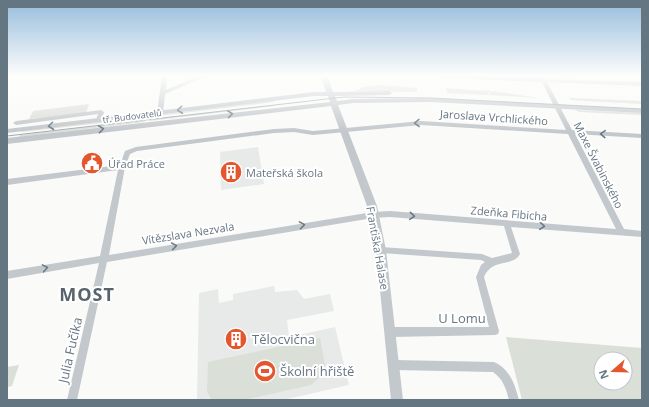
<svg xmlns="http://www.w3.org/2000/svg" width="649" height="407" font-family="'Open Sans',sans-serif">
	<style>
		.built { fill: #e8e9e9 }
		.green { fill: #dadfd7; fill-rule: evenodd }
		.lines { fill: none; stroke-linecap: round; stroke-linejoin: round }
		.minor { fill: #c3c8cc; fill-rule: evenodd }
		.tertiary { fill: #c3c8cc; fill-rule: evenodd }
		.tram { stroke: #a2aab0; stroke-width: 1 }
		.oneway { stroke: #6a7a87 }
		.labels { text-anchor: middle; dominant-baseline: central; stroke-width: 4; stroke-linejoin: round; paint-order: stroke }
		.far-street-label { font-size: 9px; fill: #657683; stroke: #fff }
		.street-label { font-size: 11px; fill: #657683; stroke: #fff }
		.poi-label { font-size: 11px; fill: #657683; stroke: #fff; text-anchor: start }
		.near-street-label { font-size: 13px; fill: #657683; stroke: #fff }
		.near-poi-label { font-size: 13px; fill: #657683; stroke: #fff; text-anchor: start }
		.near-district-label { font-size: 18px; font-weight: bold; letter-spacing: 1px; fill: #57646e; stroke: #fff }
	</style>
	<rect width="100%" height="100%" fill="#fafaf8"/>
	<!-- built -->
	<g class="built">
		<polygon points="258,147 264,184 221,190 220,152"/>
		<polygon points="274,286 275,292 297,290 304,299 330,294 334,311 287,320 289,337 335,327 349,385 283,400 197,400 199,293 218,289 219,303 233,300 233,294"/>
	</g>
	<!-- green -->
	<g class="green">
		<polygon points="378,85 417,88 417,92 354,91 364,87"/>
		<polygon points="446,88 485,91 483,90 492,91 488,93 489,95 447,93"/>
		<polygon points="493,91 539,98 490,95 489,93"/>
		<polygon points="569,98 642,101 642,104 571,100"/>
		<polygon points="273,101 274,102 149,117 150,116"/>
		<polygon points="89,104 86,113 29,119 33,111"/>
		<polygon points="274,105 274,106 149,121 149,119"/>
		<polygon points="575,110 642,113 642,115 579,112"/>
		<polygon points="145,116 145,118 21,132 22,131"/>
		<polygon points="145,120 144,122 19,137 20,135"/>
		<path d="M506,337L642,348V400H522ZM601,359H625V383H601Z"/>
		<polygon points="320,338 325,365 321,376 311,385 244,400 212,400 207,392 208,362"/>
		<polygon points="19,365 12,386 7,387 7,367"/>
	</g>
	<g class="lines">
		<!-- minor -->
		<g class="minor">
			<polygon points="162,76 167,76 166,90 199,76 206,76 165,94 163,113 160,115 157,113"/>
			<path d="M441,76H483L541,78L540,76H545L546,79L642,82V86L547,82L572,130L642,134V138L575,134L624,229L642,231V237L511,227L520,254C512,268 493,257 484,277L499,331L498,334L495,335L391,337L388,335L386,332L388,329L391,327H489L476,277L481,265L485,262L481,260L381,253L378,252L377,250L378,248L381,247L482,254L492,258L512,253L504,226L390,217L373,218L107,262L77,400H67L99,263L7,279V271L100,256L118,170L7,185V179L120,165L125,151L136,147L274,129L294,128L313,131L421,121L566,130L542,82L443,78ZM421,125L568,134L616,229L390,211L373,212L109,255L125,167L130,154L137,151L274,133L294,132L313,135Z"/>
			<polygon points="101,110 104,112 102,120 99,122 96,120 98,114 16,125 13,123 16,121"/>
			<path d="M394,360L494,362C510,369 515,385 519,400H509C506,388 503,379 493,372L394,370L391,368L389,365L391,362Z"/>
		</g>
		<!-- tertiary -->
		<polygon class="tertiary" points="321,76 327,76 333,92 389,91 392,93 389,95 335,96 337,101 353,99 431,98 642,109 642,113 431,102 353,103 338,105 377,206 386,250 403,400 391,400 376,250 367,206 331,106 7,144 7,138 330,102 328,96 314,96 7,133 7,129 314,92 326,92"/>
		<!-- tram -->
		<polyline class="tram" points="7,136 344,97 431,98 642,109"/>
	</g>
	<!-- one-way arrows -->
	<defs><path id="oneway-chevron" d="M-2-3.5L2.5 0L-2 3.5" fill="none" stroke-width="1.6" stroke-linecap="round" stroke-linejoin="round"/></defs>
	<g class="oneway">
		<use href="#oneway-chevron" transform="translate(180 110) rotate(173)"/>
		<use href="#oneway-chevron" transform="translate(230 114) rotate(-7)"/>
		<use href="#oneway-chevron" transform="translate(417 123) rotate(179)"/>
		<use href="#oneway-chevron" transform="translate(51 126) rotate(173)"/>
		<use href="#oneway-chevron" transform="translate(101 129) rotate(-7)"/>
		<use href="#oneway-chevron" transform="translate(603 134) rotate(-177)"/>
		<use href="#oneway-chevron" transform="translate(412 216) rotate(5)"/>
		<use href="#oneway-chevron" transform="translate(302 225) rotate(-9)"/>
		<use href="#oneway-chevron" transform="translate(542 226) rotate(5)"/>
		<use href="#oneway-chevron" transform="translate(174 246) rotate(-9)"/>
		<use href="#oneway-chevron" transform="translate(45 268) rotate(-10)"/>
	</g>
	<!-- sky -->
	<linearGradient id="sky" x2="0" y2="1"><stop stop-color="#96bcdc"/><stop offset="0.57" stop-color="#fdfdfc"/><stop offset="1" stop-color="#fdfdfc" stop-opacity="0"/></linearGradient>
	<rect width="649" height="133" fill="url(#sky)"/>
	<!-- icons -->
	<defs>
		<g id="civic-disc" transform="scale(1.15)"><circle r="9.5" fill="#e4572e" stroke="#fff"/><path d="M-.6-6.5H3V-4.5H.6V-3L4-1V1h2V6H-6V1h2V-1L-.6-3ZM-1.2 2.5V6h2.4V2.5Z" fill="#fff"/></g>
		<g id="building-disc" transform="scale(1.15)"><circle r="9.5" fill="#e4572e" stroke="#fff"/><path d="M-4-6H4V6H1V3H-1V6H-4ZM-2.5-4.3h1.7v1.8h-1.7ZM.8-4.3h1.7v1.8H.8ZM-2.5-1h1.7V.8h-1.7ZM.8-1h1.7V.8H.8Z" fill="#fff"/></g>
		<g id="stadium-disc" transform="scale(1.15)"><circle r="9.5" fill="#e4572e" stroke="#fff"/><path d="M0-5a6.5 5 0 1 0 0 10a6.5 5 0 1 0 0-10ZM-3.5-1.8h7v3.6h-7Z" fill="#fff"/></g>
	</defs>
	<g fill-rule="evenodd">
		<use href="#civic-disc" x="92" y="163"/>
		<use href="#building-disc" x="231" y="172"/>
		<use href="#building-disc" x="236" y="339"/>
		<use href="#stadium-disc" x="265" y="371"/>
	</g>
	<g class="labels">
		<!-- far-street labels -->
		<g class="far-street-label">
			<text transform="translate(132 116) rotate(-7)">tř. Budovatelů</text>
		</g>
		<!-- street labels -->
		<g class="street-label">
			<text transform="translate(494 117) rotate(4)">Jaroslava Vrchlického</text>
			<text transform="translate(599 165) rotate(63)">Maxe Švabinského</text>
			<text transform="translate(509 213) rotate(5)">Zdeňka Fibicha</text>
			<text transform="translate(188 233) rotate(-9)">Vítězslava Nezvala</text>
			<text transform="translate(378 248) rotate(80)">Františka Halase</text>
		</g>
		<!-- poi labels -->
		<g class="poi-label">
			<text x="108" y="163">Úřad Práce</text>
			<text x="246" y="172">Mateřská škola</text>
		</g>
		<!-- near-street labels -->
		<g class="near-street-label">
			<text x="462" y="318">U Lomu</text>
			<text transform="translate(70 350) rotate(-77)">Julia Fučíka</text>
		</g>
		<!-- near-poi labels -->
		<g class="near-poi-label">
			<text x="252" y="339">Tělocvična</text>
			<text x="280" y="371">Školní hřiště</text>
		</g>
		<!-- near-district labels -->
		<g class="near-district-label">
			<text x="87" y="294">MOST</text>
		</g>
	</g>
	<!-- border -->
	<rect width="649" height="407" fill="none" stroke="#657683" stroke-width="16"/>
	<!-- north arrow -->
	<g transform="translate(613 371) rotate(250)"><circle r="19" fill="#ffffff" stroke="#c1c8cd"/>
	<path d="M0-3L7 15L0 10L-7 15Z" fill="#e4572e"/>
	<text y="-6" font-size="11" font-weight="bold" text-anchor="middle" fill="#657683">N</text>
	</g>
</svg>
